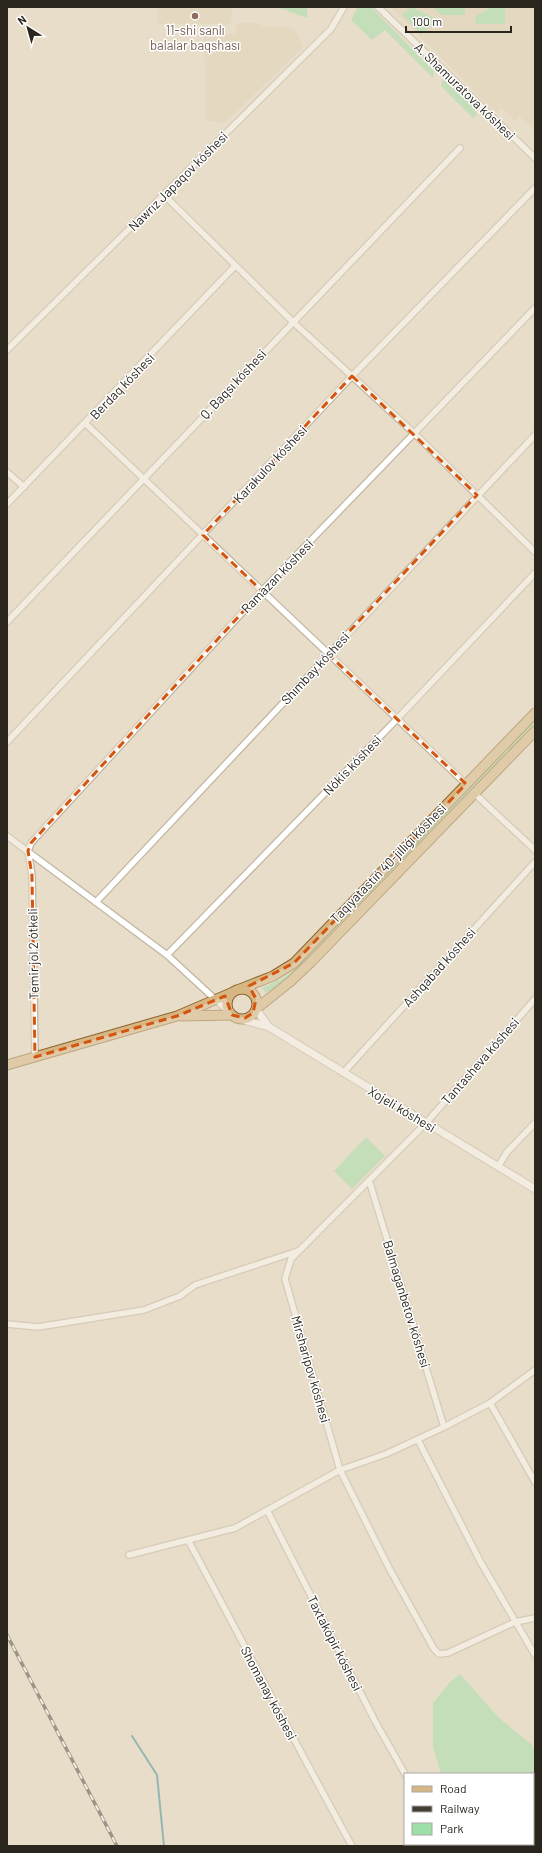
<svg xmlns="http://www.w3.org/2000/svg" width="542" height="1853" font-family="Barlow,sans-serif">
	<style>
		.built { fill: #e1d2b7 }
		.green { fill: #9ce0a8 }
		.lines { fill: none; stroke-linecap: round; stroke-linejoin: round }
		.stream { stroke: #328b95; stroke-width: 2 }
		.minor-casing { stroke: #c1b6a1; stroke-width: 8 }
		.tertiary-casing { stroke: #c1b6a1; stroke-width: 9 }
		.primary-casing { stroke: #8a642b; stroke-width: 11 }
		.minor { stroke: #fff; stroke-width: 5.5 }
		.tertiary { stroke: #fff; stroke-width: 7 }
		.primary { stroke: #d8b684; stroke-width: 9 }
		.rail-casing { stroke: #423e34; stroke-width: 3.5 }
		.rail { stroke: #fff; stroke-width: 2; stroke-dasharray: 6; stroke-linecap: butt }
		.marked { fill: none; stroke: #d5540e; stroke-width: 3; stroke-dasharray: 8 5; stroke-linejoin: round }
		.education-dot { fill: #8d6e63; stroke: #fff; stroke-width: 1.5 }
		.labels { text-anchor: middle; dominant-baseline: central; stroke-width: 3; stroke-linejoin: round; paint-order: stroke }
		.education-label { font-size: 13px; fill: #785e54; stroke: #fff }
		.street-label { font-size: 13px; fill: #2a261e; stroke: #fff }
	</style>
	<rect width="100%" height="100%" fill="#e8ddc8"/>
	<!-- built -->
	<g class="built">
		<polygon points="158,7 232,7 231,24 158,24"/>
		<polygon points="391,7 535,7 535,131 519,116 515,121 501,108 496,113"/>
		<polygon points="237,23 259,23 261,26 294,28 303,47 225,123 206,121 204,35 235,34"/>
	</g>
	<!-- green -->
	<g class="green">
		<polygon points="277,7 307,7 307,18"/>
		<polygon points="358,7 371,7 434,71 433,78 385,30 372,40 351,20"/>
		<polygon points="412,7 435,19 435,22 421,35 402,14"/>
		<polygon points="433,7 465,7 465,15 441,15"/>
		<polygon points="491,7 505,7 505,24 475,24 476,16"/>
		<polygon points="443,78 470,104 477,114 473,118 441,86"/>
		<polygon points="535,719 535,724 299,970 282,983 266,993 262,988 281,979 297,967"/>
		<polygon points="366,1137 385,1156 352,1189 334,1171"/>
		<polygon points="460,1674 498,1717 532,1745 535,1752 535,1792 533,1793 533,1774 441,1774 433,1747 433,1703 451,1681"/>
	</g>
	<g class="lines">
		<!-- stream -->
		<polyline class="stream" points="132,1736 157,1775 164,1846"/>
		<!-- minor casing -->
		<g class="minor-casing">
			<g id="minor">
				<polyline points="378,7 535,158"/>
				<polyline points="164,195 292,321 415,434 535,552"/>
				<polyline points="7,350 331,29 344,7"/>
				<polyline points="86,424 466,784"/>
				<polyline points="7,472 24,487"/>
				<polyline points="7,504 235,266"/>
				<polyline points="7,622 460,148"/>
				<polyline points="7,742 352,376 535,188"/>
				<polyline points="474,793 535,850"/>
				<polyline points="7,836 167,955 229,1012"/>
				<polyline points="96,902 535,435"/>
				<polyline points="167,955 397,719 535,573"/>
				<polyline points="535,999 426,1123 291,1259 285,1279 340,1470 389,1568 434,1649 439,1654 448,1653 515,1622 535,1618"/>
				<polyline points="35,1057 32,875 28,851 31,843 262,591 535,308"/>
				<polyline points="343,1073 535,862"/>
				<polyline points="498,1167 507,1152 535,1123"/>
				<polyline points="369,1180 444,1427"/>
				<polyline points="7,1324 38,1327 144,1310 180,1296 195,1285 298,1251"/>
				<polyline points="490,1403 535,1482"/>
				<polyline points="418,1440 480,1561 535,1655"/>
				<polyline points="267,1510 375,1721 405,1774"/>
				<path d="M188,1540C243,1642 296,1745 352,1846"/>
				<polyline points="129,1555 235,1528 340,1470 386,1454 444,1427 490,1403 535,1370"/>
				<polyline points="533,1828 535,1832"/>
				<polyline points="444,1844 445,1846"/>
			</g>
		</g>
		<!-- tertiary casing -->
		<g class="tertiary-casing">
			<g id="tertiary">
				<polyline points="256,1009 268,1026"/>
				<polyline points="240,1019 269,1027 535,1189"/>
			</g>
		</g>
		<!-- primary casing -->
		<g class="primary-casing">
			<g id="primary">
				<polyline points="240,989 273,976 294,963 535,713"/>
				<circle cx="242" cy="1004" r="15"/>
				<polyline points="256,1009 291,981 311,962 535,731"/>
				<polyline points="182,1016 232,1015"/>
				<polyline points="7,1065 177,1016 231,993"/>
			</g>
		</g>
		<!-- minor -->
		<use href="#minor" class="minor"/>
		<!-- tertiary -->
		<use href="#tertiary" class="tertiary"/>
		<!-- primary -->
		<use href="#primary" class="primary"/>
		<!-- rail casing -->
		<g class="rail-casing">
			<polyline id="rail" points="7,1635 117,1846"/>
		</g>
		<!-- rail -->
		<use href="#rail" class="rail"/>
	</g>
	<!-- marked area -->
	<path d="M0 0H542V1853H0ZM352,376L477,495L328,654L466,784L294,963L249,986L256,999L253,1013L245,1018L232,1015L225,996L177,1016L35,1057L32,875L28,851L31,843L262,591L203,535Z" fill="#e8ddc8" fill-opacity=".55" fill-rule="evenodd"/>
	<path class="marked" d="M352,376L477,495L328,654L466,784L294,963L249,986L256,999L253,1013L245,1018L232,1015L225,996L177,1016L35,1057L32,875L28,851L31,843L262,591L203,535Z"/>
	<!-- markers -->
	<circle class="education-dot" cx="195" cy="16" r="4"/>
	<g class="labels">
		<!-- education labels -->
		<g class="education-label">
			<text x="195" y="30">11-shi sanlı<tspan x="195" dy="15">balalar baqshası</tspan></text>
		</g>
		<!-- street labels -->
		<g class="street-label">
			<text transform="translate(465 91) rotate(44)">A. Shamuratova kóshesi</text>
			<text transform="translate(178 181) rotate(-45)">Nawrız Japaqov kóshesi</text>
			<text transform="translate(233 384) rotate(-47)">Q. Baqsı kóshesi</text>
			<text transform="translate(122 386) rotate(-46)">Berdaq kóshesi</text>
			<text transform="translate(270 464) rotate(-47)">Karakulov kóshesi</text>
			<text transform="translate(277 576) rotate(-46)">Ramazan kóshesi</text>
			<text transform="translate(315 668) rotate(-47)">Shımbay kóshesi</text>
			<text transform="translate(352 765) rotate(-46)">Nókis kóshesi</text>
			<text transform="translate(388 863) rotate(-46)">Taqıyatastıń 40-jıllıǵı kóshesi</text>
			<text transform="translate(33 954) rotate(-91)">Temir jol 2 ótkeli</text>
			<text transform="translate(439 967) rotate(-48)">Ashqabad kóshesi</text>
			<text transform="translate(480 1061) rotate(-49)">Tantasheva kóshesi</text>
			<text transform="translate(402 1109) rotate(31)">Xojeli kóshesi</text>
			<text transform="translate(407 1304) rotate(73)">Balmaganbetov kóshesi</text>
			<text transform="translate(311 1369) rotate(74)">Mirsharipov kóshesi</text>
			<text transform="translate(335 1643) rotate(63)">Taxtakópir kóshesi</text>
			<text transform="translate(269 1693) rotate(62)">Shomanay kóshesi</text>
		</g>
	</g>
	<!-- border -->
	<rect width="542" height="1853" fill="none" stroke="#2a261e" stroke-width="16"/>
	<!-- legend -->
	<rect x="404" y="1773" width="130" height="72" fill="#ffffff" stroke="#aaa8a5"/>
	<rect x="412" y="1786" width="20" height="6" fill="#d8b684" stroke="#aaa8a5"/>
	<text x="440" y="1793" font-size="12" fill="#2a261e">Road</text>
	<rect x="412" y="1806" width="20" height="6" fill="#423e34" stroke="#aaa8a5"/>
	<text x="440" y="1813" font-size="12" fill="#2a261e">Railway</text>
	<rect x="412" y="1823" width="20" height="12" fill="#9ce0a8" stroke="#aaa8a5"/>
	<text x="440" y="1833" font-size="12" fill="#2a261e">Park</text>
	<!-- north arrow -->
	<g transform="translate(28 28) rotate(323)" stroke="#ffffff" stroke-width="3" paint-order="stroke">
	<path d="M0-3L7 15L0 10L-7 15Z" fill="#2a261e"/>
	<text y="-6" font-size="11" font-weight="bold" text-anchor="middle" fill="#2a261e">N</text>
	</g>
	<!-- scale -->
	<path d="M406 26v6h105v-6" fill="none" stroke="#2a261e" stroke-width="2"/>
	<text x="412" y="26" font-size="12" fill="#2a261e" stroke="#ffffff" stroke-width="3" paint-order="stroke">100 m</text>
</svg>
